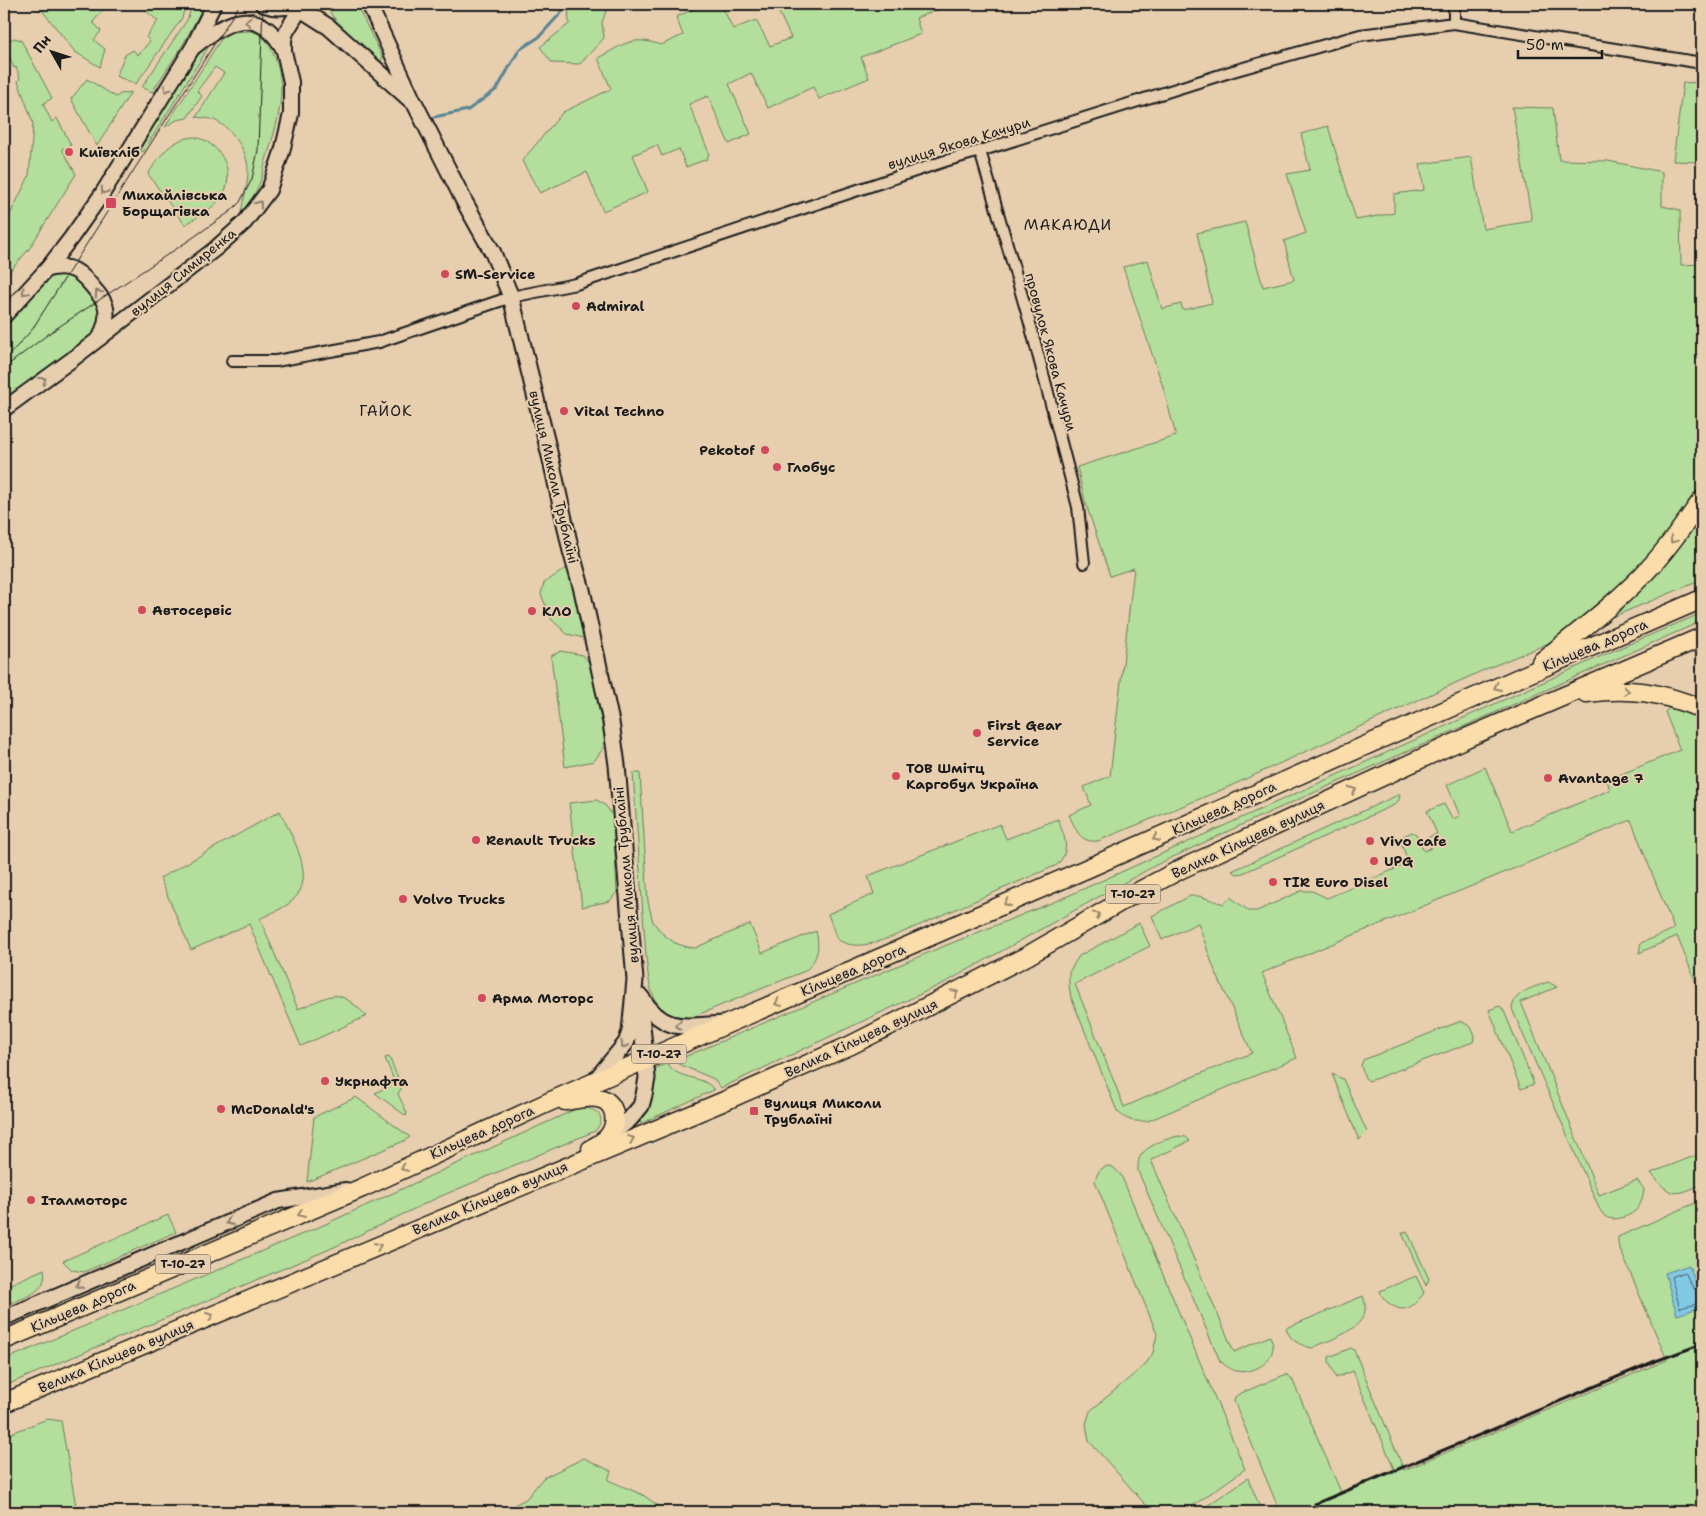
<svg xmlns="http://www.w3.org/2000/svg" width="1706" height="1516" font-family="'Shantell Sans',sans-serif">
	<style>
		.green { fill: #b3de9b; stroke: #687d5c }
		.water { fill: #82c9e3; stroke: #598493 }
		.lines { fill: none; stroke-linecap: round; stroke-linejoin: round }
		.shore { stroke: #45616c; stroke-width: 1 }
		.stream { stroke: #598493; stroke-width: 3 }
		.minor-casing { stroke: #1c1c1c; stroke-width: 14 }
		.tertiary-casing { stroke: #1c1c1c; stroke-width: 18 }
		.secondary-casing { stroke: #1c1c1c; stroke-width: 19 }
		.trunk-casing { stroke: #1c1c1c; stroke-width: 21 }
		.minor { stroke: #e7ceaf; stroke-width: 10 }
		.tertiary { stroke: #e7ceaf; stroke-width: 14 }
		.secondary { stroke: #e7ceaf; stroke-width: 15 }
		.trunk { stroke: #fbddab; stroke-width: 18 }
		.tram { stroke: #1c1c1c; stroke-width: 1 }
		.rail { stroke: #1c1c1c; stroke-width: 3 }
		.oneway { stroke: #8c7e6d }
		.oneway2 { stroke: #97866b }
		.poi-dot { fill: #d1495b; stroke: #e7ceaf; stroke-width: 2 }
		.labels { text-anchor: middle; dominant-baseline: central; stroke-width: 4; stroke-linejoin: round; paint-order: stroke }
		.shield { fill: #e7ceaf; stroke: #595148; stroke-width: 1 }
		.shield-label { font-size: 12px; font-weight: bold; fill: #1c1c1c }
		.street-label { font-size: 14px; fill: #1c1c1c; stroke: #e7ceaf }
		.poi-label { font-size: 14px; font-weight: bold; fill: #1c1c1c; stroke: #e7ceaf; text-anchor: start }
		.neighbourhood-label { font-size: 15px; letter-spacing: 1px; fill: #1c1c1c; stroke: #e7ceaf }
	</style>
	<rect width="100%" height="100%" fill="#e7ceaf"/>
	<filter id="ink" filterUnits="userSpaceOnUse"><feTurbulence type="fractalNoise" baseFrequency=".02" numOctaves="2"/><feDisplacementMap in="SourceGraphic" scale="10" xChannelSelector="R" yChannelSelector="G"/><feConvolveMatrix kernelMatrix="1 2 1 2 8 2 1 2 1" color-interpolation-filters="sRGB"/></filter>
	<g filter="url(#ink)">
		<!-- green -->
		<g class="green">
			<polygon points="48,4 108,4 93,22 101,31 94,40 105,49 100,67 75,52 41,9"/>
			<polygon points="138,4 186,4 182,18 136,84 116,76 125,55 133,50 138,55 150,41 146,37 158,21"/>
			<polygon points="193,4 205,4 181,48 152,92 142,87 187,20"/>
			<path d="M326,4H356L383,58L381,61C365,47 332,23 326,4Z"/>
			<polygon points="568,4 609,4 602,22 604,38 580,64 552,63 540,47 569,24"/>
			<path d="M705,4H721L733,29L756,20L770,46L791,38L775,4H952L916,18L921,34L861,57L869,78L819,99L813,87L768,108L751,73L729,84L751,134L729,144L708,96L689,104L709,153L707,159L686,167L679,149L662,156L657,145L633,155L648,192L603,211L587,172L540,193L522,161L563,112L611,89L598,58C625,44 631,35 661,45L683,35L676,17Z"/>
			<path d="M250,31C261,33 268,41 272,51C290,88 277,124 266,160C263,171 261,183 255,193C252,200 246,206 241,212C244,198 248,184 248,170C248,150 230,125 211,119C206,118 201,118 196,117L224,73L215,67L197,91L202,96L187,118L177,120L165,127L223,36L230,32Z"/>
			<polygon points="14,38 21,40 52,98 43,104 52,122 57,118 71,145 62,149 76,174 29,249 4,278 4,227 29,176 32,139 33,123 18,81 20,79 16,67 14,68 4,44"/>
			<path d="M211,43L143,152L139,150C151,129 194,50 211,43Z"/>
			<polygon points="87,79 116,97 120,94 131,92 97,146 71,99"/>
			<polygon points="1702,82 1702,162 1673,161 1683,83"/>
			<path d="M1512,107L1553,108L1559,160L1608,161L1662,172V206L1680,210L1681,265L1702,264V580L1486,669L1226,788L1098,841C1079,843 1076,829 1069,815L1091,805L1084,787L1110,776L1134,568L1110,576L1085,501L1077,467L1176,436L1163,387L1123,267L1148,260L1162,309L1181,304L1183,310L1212,303L1197,233L1245,222L1263,287L1294,280L1284,241L1306,233L1287,174L1310,170L1301,134L1328,126L1356,220L1394,213V194L1424,190L1420,164L1471,157L1483,229L1532,221Z"/>
			<path d="M194,137C218,141 236,169 224,193C216,208 198,216 185,225L148,174C160,156 170,139 194,137Z"/>
			<polygon points="57,273 67,274 81,280 97,302 102,320 96,332 4,402 4,326 46,279"/>
			<polygon points="568,567 588,639 567,634 551,619 541,594 544,583"/>
			<polygon points="1702,613 1702,621 1250,821 1156,865 948,981 721,1088 714,1079 676,1063 675,1061 932,951 1061,899 1608,653"/>
			<polygon points="561,651 583,655 591,665 605,741 602,750 594,761 565,767 551,656"/>
			<path d="M1671,706L1702,717V997L1677,936L1639,953L1641,943L1674,929L1631,820L1262,973L1297,1058L1148,1121C1135,1122 1126,1121 1117,1111L1071,997L1069,986V972L1079,956L1139,923L1150,946L1075,984L1124,1107L1192,1077L1252,1053L1213,966L1198,923L1162,940L1152,916L1190,896H1199L1224,904L1230,897L1249,911H1257L1301,891H1312L1327,898L1409,863L1399,838L1412,832L1416,834L1424,851L1431,848L1427,838L1437,834L1427,811L1444,804L1452,819L1460,816L1447,785L1485,767L1512,831L1610,790L1607,780L1680,750L1665,712Z"/>
			<path d="M633,773H640L648,902L653,922L663,934L675,943L687,947L695,948L750,924L762,953L816,931C820,948 818,959 805,971L690,1018C651,1019 649,986 646,956Z"/>
			<polygon points="1400,794 1399,800 1394,805 1243,873 1237,874 1232,871"/>
			<polygon points="597,800 606,806 613,816 617,892 610,901 582,907 569,803"/>
			<path d="M280,811C291,836 318,877 293,900C284,909 270,913 260,919L298,1009C335,995 334,985 367,1016L301,1046L249,924L191,950L160,878Z"/>
			<path d="M1058,819C1064,837 1072,849 1057,865L892,937C873,943 855,951 837,939L828,914L874,894L868,876L1000,824L1006,839Z"/>
			<path d="M1548,982L1557,987L1521,1002L1599,1195L1637,1180L1644,1189C1643,1197 1642,1202 1638,1208C1632,1216 1615,1222 1606,1217C1603,1215 1601,1211 1599,1208L1512,1009C1514,991 1533,988 1548,982Z"/>
			<polygon points="1500,1006 1504,1011 1534,1084 1521,1089 1489,1010"/>
			<polygon points="1461,1021 1471,1027 1475,1036 1473,1042 1369,1081 1365,1078 1361,1066 1363,1060"/>
			<polygon points="389,1057 402,1087 398,1094 407,1113 406,1116 375,1093 395,1083 385,1058"/>
			<path d="M668,1063C676,1081 704,1074 714,1090L642,1123H640L639,1120L652,1070Z"/>
			<polygon points="1332,1074 1343,1079 1367,1132 1359,1140"/>
			<polygon points="356,1097 410,1137 404,1141 307,1182 314,1117"/>
			<path d="M585,1108C600,1110 606,1119 595,1131L439,1197L330,1249L4,1386V1360L319,1227L576,1109Z"/>
			<path d="M1179,1136L1186,1137L1190,1141L1151,1160L1234,1352L1270,1336C1272,1341 1274,1346 1272,1352C1270,1365 1249,1374 1237,1371C1230,1370 1225,1365 1220,1361L1138,1171C1138,1166 1138,1159 1141,1155C1148,1145 1168,1138 1179,1136Z"/>
			<path d="M1702,1153V1184C1675,1197 1670,1197 1651,1173Z"/>
			<path d="M1107,1166L1113,1167L1121,1175L1245,1469L1184,1512H1152L1089,1441L1086,1424L1090,1411L1145,1365L1153,1353L1157,1334L1095,1181C1097,1173 1099,1169 1107,1166Z"/>
			<polygon points="1702,1200 1702,1512 1280,1512 1234,1401 1235,1397 1239,1394 1284,1375 1288,1375 1292,1379 1341,1492 1394,1469 1353,1371 1336,1378 1329,1361 1329,1357 1351,1348 1354,1350 1404,1470 1667,1360 1618,1244 1618,1237"/>
			<polygon points="168,1215 176,1232 84,1272 72,1270 63,1261"/>
			<polygon points="1407,1231 1429,1279 1426,1286 1402,1233"/>
			<path d="M44,1269C49,1294 21,1298 4,1306V1287Z"/>
			<path d="M1416,1276L1424,1293C1414,1306 1405,1315 1390,1304C1384,1300 1382,1297 1380,1291Z"/>
			<path d="M1363,1296C1376,1327 1333,1338 1312,1348C1300,1345 1290,1341 1286,1328Z"/>
			<polygon points="47,1419 61,1421 77,1512 4,1512 4,1436"/>
			<polygon points="584,1458 611,1471 608,1480 643,1495 667,1512 500,1512 526,1499 543,1478"/>
			<polygon points="1248,1478 1262,1512 1198,1512"/>
		</g>
		<!-- water -->
		<polygon class="water" points="1689,1265 1697,1285 1702,1288 1702,1307 1677,1315 1665,1273"/>
		<g class="lines">
			<!-- shore -->
			<polyline class="shore" points="1702,1292 1693,1288 1685,1272 1671,1277 1680,1308 1702,1303"/>
			<!-- stream -->
			<polyline class="stream" points="434,117 468,110 497,89 519,50 539,37 569,4"/>
			<!-- minor casing -->
			<g class="minor-casing">
				<g id="minor">
					<polyline points="1454,4 1454,23"/>
					<polyline points="980,151 1029,320 1078,507 1084,563"/>
					<polyline points="232,361 276,361 379,342 511,297 576,284 945,161 980,151 1233,71 1360,35 1454,23 1702,63"/>
				</g>
			</g>
			<!-- tertiary casing -->
			<g class="tertiary-casing">
				<g id="tertiary">
					<polyline points="369,4 415,104"/>
					<path d="M195,46C228,19 259,5 284,50"/>
					<path d="M47,269C72,263 81,272 96,291C100,296 105,301 106,308C108,318 104,328 100,338"/>
					<polyline points="4,316 47,269 71,238 102,194 193,47 214,4"/>
					<polyline points="4,409 74,358 215,249 245,222 269,190 282,152 291,114 291,82 284,51 284,40 286,32 303,4"/>
					<polyline points="4,1318 278,1201 346,1190"/>
				</g>
			</g>
			<!-- secondary casing -->
			<g class="secondary-casing">
				<g id="secondary">
					<path d="M263,4C274,8 284,8 294,4"/>
					<polyline points="288,6 307,13 329,27 415,104 464,201 493,253 511,297 551,460 571,551 582,590 611,722 617,765 635,980 630,1032 626,1043 593,1083"/>
					<path d="M641,997C664,1034 685,1026 723,1024"/>
					<polyline points="608,1137 630,1119 641,1106 644,1095 647,1078 640,1004"/>
				</g>
			</g>
			<!-- trunk casing -->
			<g class="trunk-casing">
				<g id="trunk">
					<path d="M1541,662C1579,631 1620,601 1653,564C1671,544 1686,522 1702,500"/>
					<path d="M1586,693C1631,687 1660,692 1702,709"/>
					<path d="M565,1101C575,1100 587,1096 597,1098C617,1100 619,1125 607,1138C603,1142 596,1146 591,1149"/>
					<polyline points="4,1340 362,1188 549,1102 727,1024 1086,869 1523,676 1702,599"/>
					<polyline points="4,1403 722,1102 851,1045 1027,956 1134,894 1181,869 1466,738 1702,637"/>
				</g>
			</g>
			<!-- minor -->
			<use href="#minor" class="minor"/>
			<!-- tertiary -->
			<use href="#tertiary" class="tertiary"/>
			<!-- secondary -->
			<use href="#secondary" class="secondary"/>
			<!-- trunk -->
			<use href="#trunk" class="trunk"/>
			<!-- tram -->
			<g class="tram">
				<polyline points="6,358 31,331 240,4"/>
				<polyline points="4,368 51,332 191,239 231,211 240,202 252,179 258,150 263,4"/>
			</g>
			<!-- rail -->
			<polyline class="rail" points="1315,1504 1653,1362 1702,1344"/>
		</g>
		<!-- one-way arrows -->
		<defs><path id="oneway-chevron" d="M-2-3.5L2.5 0L-2 3.5" fill="none" stroke-width="1.6" stroke-linecap="round" stroke-linejoin="round" transform="scale(1.25)"/></defs>
		<g class="oneway">
			<use href="#oneway-chevron" transform="translate(248 22) rotate(-177)"/>
			<use href="#oneway-chevron" transform="translate(167 89) rotate(122)"/>
			<use href="#oneway-chevron" transform="translate(104 191) rotate(124)"/>
			<use href="#oneway-chevron" transform="translate(259 204) rotate(-52)"/>
			<use href="#oneway-chevron" transform="translate(25 292) rotate(133)"/>
			<use href="#oneway-chevron" transform="translate(98 293) rotate(-126)"/>
			<use href="#oneway-chevron" transform="translate(43 380) rotate(-36)"/>
			<use href="#oneway-chevron" transform="translate(678 1025) rotate(-175)"/>
			<use href="#oneway-chevron" transform="translate(624 1045) rotate(120)"/>
			<use href="#oneway-chevron" transform="translate(229 1222) rotate(157)"/>
			<use href="#oneway-chevron" transform="translate(79 1285) rotate(157)"/>
		</g>
		<g class="oneway2">
			<use href="#oneway-chevron" transform="translate(1673 540) rotate(127)"/>
			<use href="#oneway-chevron" transform="translate(1497 687) rotate(156)"/>
			<use href="#oneway-chevron" transform="translate(1626 691) rotate(3)"/>
			<use href="#oneway-chevron" transform="translate(1353 790) rotate(-25)"/>
			<use href="#oneway-chevron" transform="translate(1156 838) rotate(156)"/>
			<use href="#oneway-chevron" transform="translate(1007 903) rotate(156)"/>
			<use href="#oneway-chevron" transform="translate(1097 915) rotate(-30)"/>
			<use href="#oneway-chevron" transform="translate(955 993) rotate(-27)"/>
			<use href="#oneway-chevron" transform="translate(778 1003) rotate(157)"/>
			<use href="#oneway-chevron" transform="translate(631 1139) rotate(-22)"/>
			<use href="#oneway-chevron" transform="translate(404 1168) rotate(155)"/>
			<use href="#oneway-chevron" transform="translate(301 1214) rotate(157)"/>
			<use href="#oneway-chevron" transform="translate(378 1246) rotate(-23)"/>
			<use href="#oneway-chevron" transform="translate(210 1316) rotate(-23)"/>
		</g>
	</g>
	<!-- markers -->
	<g class="poi-dot">
		<circle cx="69" cy="152" r="5"/>
		<rect x="105" y="197" width="12" height="12" rx="2.5"/>
		<circle cx="445" cy="274" r="5"/>
		<circle cx="576" cy="306" r="5"/>
		<circle cx="564" cy="411" r="5"/>
		<circle cx="765" cy="450" r="5"/>
		<circle cx="777" cy="467" r="5"/>
		<circle cx="142" cy="610" r="5"/>
		<circle cx="532" cy="611" r="5"/>
		<circle cx="977" cy="733" r="5"/>
		<circle cx="896" cy="776" r="5"/>
		<circle cx="1548" cy="778" r="5"/>
		<circle cx="476" cy="840" r="5"/>
		<circle cx="1370" cy="841" r="5"/>
		<circle cx="1374" cy="861" r="5"/>
		<circle cx="1273" cy="882" r="5"/>
		<circle cx="403" cy="899" r="5"/>
		<circle cx="482" cy="998" r="5"/>
		<circle cx="325" cy="1081" r="5"/>
		<circle cx="221" cy="1109" r="5"/>
		<rect x="749" y="1106" width="10" height="10" rx="2.5"/>
		<circle cx="31" cy="1200" r="5"/>
	</g>
	<g class="labels">
		<!-- shield labels -->
		<g class="shield">
			<rect x="1105.5" y="884.5" width="55" height="19" rx="4"/>
			<rect x="631.5" y="1044.5" width="55" height="19" rx="4"/>
			<rect x="155.5" y="1254.5" width="55" height="19" rx="4"/>
		</g>
		<g class="shield-label">
			<text x="1133" y="894">Т-10-27</text>
			<text x="659" y="1054">Т-10-27</text>
			<text x="183" y="1264">Т-10-27</text>
		</g>
		<!-- street labels -->
		<g class="street-label">
			<text transform="translate(959 143) rotate(-17)">вулиця Якова Качури</text>
			<text transform="translate(183 272) rotate(-39)">вулиця Симиренка</text>
			<text transform="translate(1051 352) rotate(75)">провулок Якова Качури</text>
			<text transform="translate(554 477) rotate(77)">вулиця Миколи Трублаїні</text>
			<text transform="translate(1595 645) rotate(-23)">Кільцева дорога</text>
			<text transform="translate(1224 808) rotate(-24)">Кільцева дорога</text>
			<text transform="translate(1248 839) rotate(-25)">Велика Кільцева вулиця</text>
			<text transform="translate(626 875) rotate(-95)">вулиця Миколи Трублаїні</text>
			<text transform="translate(853 970) rotate(-23)">Кільцева дорога</text>
			<text transform="translate(861 1038) rotate(-25)">Велика Кільцева вулиця</text>
			<text transform="translate(482 1132) rotate(-24)">Кільцева дорога</text>
			<text transform="translate(490 1198) rotate(-23)">Велика Кільцева вулиця</text>
			<text transform="translate(83 1306) rotate(-23)">Кільцева дорога</text>
			<text transform="translate(116 1356) rotate(-23)">Велика Кільцева вулиця</text>
		</g>
		<!-- poi labels -->
		<g class="poi-label">
			<text x="79" y="152">Київхліб</text>
			<text x="122" y="195">Михайлівська<tspan x="122" dy="16">Борщагівка</tspan></text>
			<text x="455" y="274">SM-Service</text>
			<text x="586" y="306">Admiral</text>
			<text x="574" y="411">Vital Techno</text>
			<text x="755" y="450" text-anchor="end">Pekotof</text>
			<text x="787" y="467">Глобус</text>
			<text x="152" y="610">Автосервіс</text>
			<text x="542" y="611">КЛО</text>
			<text x="987" y="725">First Gear<tspan x="987" dy="16">Service</tspan></text>
			<text x="906" y="768">ТОВ Шмітц<tspan x="906" dy="16">Каргобул Україна</tspan></text>
			<text x="1558" y="778">Avantage 7</text>
			<text x="486" y="840">Renault Trucks</text>
			<text x="1380" y="841">Vivo cafe</text>
			<text x="1384" y="861">UPG</text>
			<text x="1283" y="882">TIR Euro Disel</text>
			<text x="413" y="899">Volvo Trucks</text>
			<text x="492" y="998">Арма Моторс</text>
			<text x="335" y="1081">Укрнафта</text>
			<text x="764" y="1103">Вулиця Миколи<tspan x="764" dy="16">Трублаїні</tspan></text>
			<text x="231" y="1109">McDonald's</text>
			<text x="41" y="1200">Італмоторс</text>
		</g>
		<!-- neighbourhood labels -->
		<g class="neighbourhood-label">
			<text x="1068" y="225">МАКАЮДИ</text>
			<text x="386" y="411">ГАЙОК</text>
		</g>
	</g>
	<!-- margin -->
	<rect width="1706" height="1516" fill="none" stroke="#e7ceaf" stroke-width="20"/>
	<rect x="10" y="10" width="1686" height="1496" fill="none" stroke="#1c1c1c" stroke-width="2" filter="url(#ink)"/>
	<!-- north arrow -->
	<g transform="translate(52 52) rotate(309)" stroke="#e7ceaf" stroke-width="4" paint-order="stroke">
	<path d="M0-4L9 19L0 12L-9 19Z" fill="#1c1c1c"/>
	<text y="-8" font-size="14" font-weight="bold" text-anchor="middle" fill="#1c1c1c">Пн</text>
	</g>
	<!-- scale -->
	<path d="M1518 50v8h84v-8" fill="none" stroke="#1c1c1c" stroke-width="2.5"/>
	<text x="1526" y="50" font-size="15" fill="#1c1c1c" stroke="#e7ceaf" stroke-width="4" paint-order="stroke">50 m</text>
</svg>
